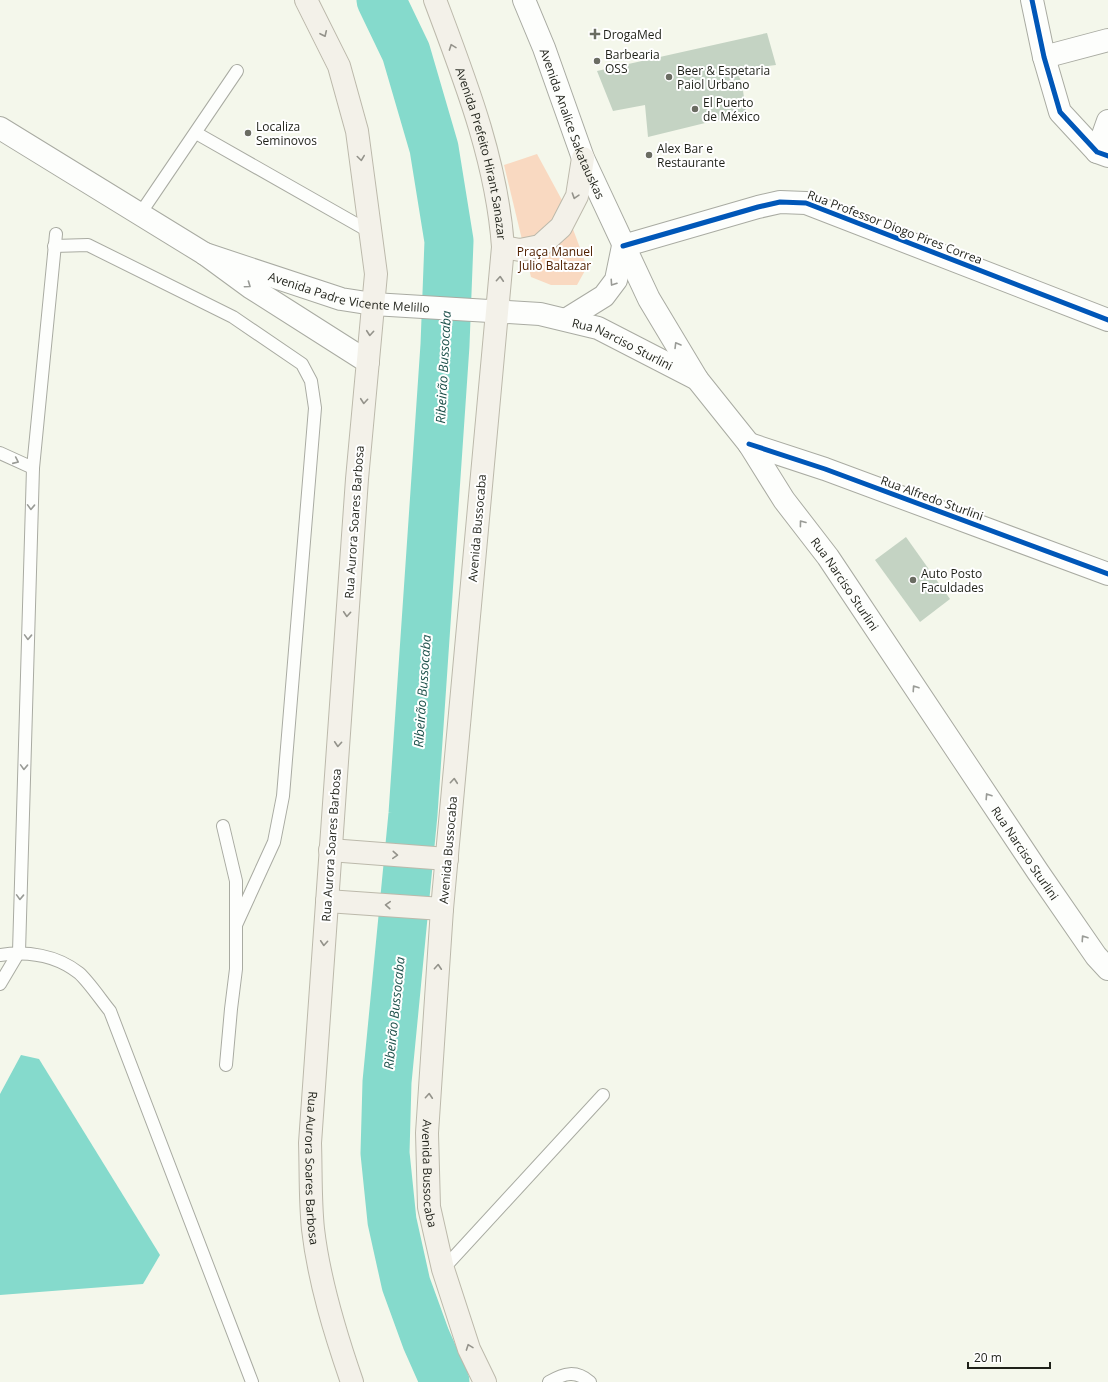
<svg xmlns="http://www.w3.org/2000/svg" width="1108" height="1382" font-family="'Open Sans',sans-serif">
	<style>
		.green { fill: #f9d9c1 }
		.water { fill: #85dacc }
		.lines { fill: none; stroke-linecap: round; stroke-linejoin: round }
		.river { stroke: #85dacc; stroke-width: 49 }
		.building { fill: #c4d3c3 }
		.service-casing { stroke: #a9aba2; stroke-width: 14 }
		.minor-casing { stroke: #a9aba2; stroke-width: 24 }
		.tertiary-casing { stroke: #a9aba2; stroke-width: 24 }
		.secondary-casing { stroke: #a9aba2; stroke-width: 24 }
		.primary-casing { stroke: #bcb9ab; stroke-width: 24 }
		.service { stroke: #fdfefc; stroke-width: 12 }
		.minor { stroke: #fdfefc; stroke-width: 22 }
		.tertiary { stroke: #fdfefc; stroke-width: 22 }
		.secondary { stroke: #fdfefc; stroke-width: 22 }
		.primary { stroke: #f3f1e9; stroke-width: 22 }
		.cycleway-casing { stroke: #fff; stroke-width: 8 }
		.cycleway { stroke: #0057b8; stroke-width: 5 }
		.oneway { stroke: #94938b }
		.oneway2 { stroke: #999b96 }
		.poi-dot { fill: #6a6c62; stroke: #fff; stroke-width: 1.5 }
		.labels { text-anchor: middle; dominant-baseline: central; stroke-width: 4; stroke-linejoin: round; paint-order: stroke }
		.poi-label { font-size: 12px; fill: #1f2119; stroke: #fff; text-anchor: start }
		.street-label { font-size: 12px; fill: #1f2119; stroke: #fff }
		.park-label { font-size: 12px; fill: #502100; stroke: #fff }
		.water-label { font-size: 13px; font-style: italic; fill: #1e514b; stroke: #fff }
	</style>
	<rect width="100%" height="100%" fill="#f4f7eb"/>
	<!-- green -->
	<polygon class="green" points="537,154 563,202 587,267 577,285 551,285 531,277 504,165"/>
	<!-- water -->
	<polygon class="water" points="21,1055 39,1059 160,1255 143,1284 0,1295 0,1094"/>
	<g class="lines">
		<!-- river -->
		<polyline class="river" points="381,0 406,52 434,148 449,241 445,345 413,814 387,1082 385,1153 392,1221 406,1284 426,1339 445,1382"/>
	</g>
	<!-- building -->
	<g class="building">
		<polygon points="767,33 776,65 736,70 742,83 746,113 648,137 645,105 613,111 597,71"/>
		<polygon points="906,537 950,599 920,622 875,560"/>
	</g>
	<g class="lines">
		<!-- service casing -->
		<g class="service-casing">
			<g id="service">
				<polyline points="196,133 372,233"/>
				<polyline points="140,214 237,71"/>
				<polyline points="54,246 88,245 233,317 302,364 311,381 315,408 283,796 274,842 236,925"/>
				<polyline points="0,453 33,468"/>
				<polyline points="223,826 236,881 236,969 231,1009 226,1065"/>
				<path d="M0,955C27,951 56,955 79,973C89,982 101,1000 110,1011L252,1382"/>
				<polyline points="0,984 19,952 33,468 56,234"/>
				<polyline points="443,1269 603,1095"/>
				<path d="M549,1382C564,1373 576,1370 590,1382"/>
			</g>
		</g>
		<!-- minor casing -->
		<g class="minor-casing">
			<g id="minor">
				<polyline points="1032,0 1044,57 1060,112 1097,152 1108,156"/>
				<polyline points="1044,57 1108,40"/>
				<polyline points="1097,152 1108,121"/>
				<polyline points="623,246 758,207 780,202 806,203 1108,320"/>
				<polyline points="749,444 825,469 1108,574"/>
			</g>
		</g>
		<!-- tertiary casing -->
		<g class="tertiary-casing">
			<g id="tertiary">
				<path id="s1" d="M524,0L544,48L583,158L649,299L697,379"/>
				<polyline points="567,319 604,296 616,280 623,246"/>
			</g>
		</g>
		<!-- secondary casing -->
		<g class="secondary-casing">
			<g id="secondary">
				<polyline points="0,128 205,254 250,287 368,362"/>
				<path id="s2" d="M205,254L341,299L373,304L540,314L598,328L697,379L749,444L784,500L828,557L1038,872L1096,956L1108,969"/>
			</g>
		</g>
		<!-- primary casing -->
		<g class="primary-casing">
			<g id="primary">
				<path id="s3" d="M306,0L339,66L357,131L376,274L357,479L310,1143C311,1172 310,1200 313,1229C319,1281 335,1333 352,1382"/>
				<path id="s4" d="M435,0C465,80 497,161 503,247L442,909L427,1133L429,1207L443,1269L469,1349L485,1382"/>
				<polyline points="503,247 520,250 540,246 561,227 577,196 583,158"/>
				<polyline points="330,850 447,859"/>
				<polyline points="327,901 442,909"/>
			</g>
		</g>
		<!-- service -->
		<use href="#service" class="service"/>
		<!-- minor -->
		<use href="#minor" class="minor"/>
		<!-- tertiary -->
		<use href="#tertiary" class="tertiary"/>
		<!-- secondary -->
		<use href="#secondary" class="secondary"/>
		<!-- primary -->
		<use href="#primary" class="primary"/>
		<!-- cycleway casing -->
		<g class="cycleway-casing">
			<g id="cycleway">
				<polyline points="1032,0 1044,57 1060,112 1097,152 1108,156"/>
				<polyline points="623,246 758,207 780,202 806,203 1108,320"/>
				<polyline points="749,444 825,469 1108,574"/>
			</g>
		</g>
		<!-- cycleway -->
		<use href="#cycleway" class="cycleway"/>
	</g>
	<!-- one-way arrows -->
	<defs><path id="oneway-chevron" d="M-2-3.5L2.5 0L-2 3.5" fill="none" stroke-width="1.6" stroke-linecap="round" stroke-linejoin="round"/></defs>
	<g class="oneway">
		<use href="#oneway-chevron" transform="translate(324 34) rotate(65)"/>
		<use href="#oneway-chevron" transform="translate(452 47) rotate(-110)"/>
		<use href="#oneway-chevron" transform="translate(361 158) rotate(82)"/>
		<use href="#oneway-chevron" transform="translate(575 196) rotate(108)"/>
		<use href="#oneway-chevron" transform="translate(500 279) rotate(-86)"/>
		<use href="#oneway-chevron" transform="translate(370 333) rotate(95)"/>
		<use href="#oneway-chevron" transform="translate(364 401) rotate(95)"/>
		<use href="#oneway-chevron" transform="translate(347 614) rotate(94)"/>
		<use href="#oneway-chevron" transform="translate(338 744) rotate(94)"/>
		<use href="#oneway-chevron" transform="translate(454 781) rotate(-85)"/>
		<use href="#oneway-chevron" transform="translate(395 855) rotate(4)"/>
		<use href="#oneway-chevron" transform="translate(388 905) rotate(-176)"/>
		<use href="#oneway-chevron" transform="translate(324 943) rotate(94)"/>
		<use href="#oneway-chevron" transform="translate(438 967) rotate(-86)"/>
		<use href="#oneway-chevron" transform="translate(429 1096) rotate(-86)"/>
		<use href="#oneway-chevron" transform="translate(469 1347) rotate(-110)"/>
	</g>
	<g class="oneway2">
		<use href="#oneway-chevron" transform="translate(613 283) rotate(124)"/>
		<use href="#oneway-chevron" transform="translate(248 285) rotate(35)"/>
		<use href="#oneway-chevron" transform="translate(677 345) rotate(-121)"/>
		<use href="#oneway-chevron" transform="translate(16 461) rotate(24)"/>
		<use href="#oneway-chevron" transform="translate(31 507) rotate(92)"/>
		<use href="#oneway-chevron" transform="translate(802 523) rotate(-127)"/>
		<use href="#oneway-chevron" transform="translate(28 637) rotate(92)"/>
		<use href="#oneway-chevron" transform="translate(915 688) rotate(-124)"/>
		<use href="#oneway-chevron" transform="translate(24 767) rotate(92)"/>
		<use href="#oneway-chevron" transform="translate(988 796) rotate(-123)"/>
		<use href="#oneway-chevron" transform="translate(20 897) rotate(92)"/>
		<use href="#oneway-chevron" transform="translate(1084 938) rotate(-124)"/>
	</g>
	<!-- markers -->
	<g class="poi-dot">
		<path d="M593 28h4v4h4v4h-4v4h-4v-4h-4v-4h4z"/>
		<circle cx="597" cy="61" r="4"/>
		<circle cx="669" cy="77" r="4"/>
		<circle cx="695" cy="109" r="4"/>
		<circle cx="248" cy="133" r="4"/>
		<circle cx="649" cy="155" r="4"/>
		<circle cx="913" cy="580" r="4"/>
	</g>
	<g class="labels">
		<!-- poi labels -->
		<g class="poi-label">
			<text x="603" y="34">DrogaMed</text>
			<text x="605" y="54">Barbearia<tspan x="605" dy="14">OSS</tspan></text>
			<text x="677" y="70">Beer &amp; Espetaria<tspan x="677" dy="14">Paiol Urbano</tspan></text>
			<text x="703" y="102">El Puerto<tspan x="703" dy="14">de México</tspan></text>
			<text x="256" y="126">Localiza<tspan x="256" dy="14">Seminovos</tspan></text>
			<text x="657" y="148">Alex Bar e<tspan x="657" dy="14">Restaurante</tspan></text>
			<text x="921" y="573">Auto Posto<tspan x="921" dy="14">Faculdades</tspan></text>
		</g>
		<!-- street labels -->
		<g class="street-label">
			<text stroke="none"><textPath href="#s1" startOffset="133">Avenida Analice Sakatauskas</textPath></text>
			<text stroke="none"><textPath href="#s4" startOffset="161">Avenida Prefeito Hirant Sanazar</textPath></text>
			<text transform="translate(895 227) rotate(21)">Rua Professor Diogo Pires Correa</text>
			<text stroke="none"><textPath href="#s2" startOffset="150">Avenida Padre Vicente Melillo</textPath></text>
			<text stroke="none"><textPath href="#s2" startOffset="431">Rua Narciso Sturlini</textPath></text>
			<text transform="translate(932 498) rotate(20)">Rua Alfredo Sturlini</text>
			<text transform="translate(354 522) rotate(-86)">Rua Aurora Soares Barbosa</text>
			<text transform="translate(477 528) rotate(-85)">Avenida Bussocaba</text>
			<text stroke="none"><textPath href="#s2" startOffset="767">Rua Narciso Sturlini</textPath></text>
			<text transform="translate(331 845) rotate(-86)">Rua Aurora Soares Barbosa</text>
			<text transform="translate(448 850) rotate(-85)">Avenida Bussocaba</text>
			<text stroke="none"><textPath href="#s2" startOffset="1091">Rua Narciso Sturlini</textPath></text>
			<text stroke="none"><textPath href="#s3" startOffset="1182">Rua Aurora Soares Barbosa</textPath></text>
			<text stroke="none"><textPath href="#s4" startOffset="1187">Avenida Bussocaba</textPath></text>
		</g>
		<!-- park labels -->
		<g class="park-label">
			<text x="555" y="251">Praça Manuel<tspan x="555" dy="14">Julio Baltazar</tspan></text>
		</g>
		<!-- water labels -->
		<g class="water-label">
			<text transform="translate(443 367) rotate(-87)">Ribeirão Bussocaba</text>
			<text transform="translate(422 691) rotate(-86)">Ribeirão Bussocaba</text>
			<text transform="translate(394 1013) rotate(-84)">Ribeirão Bussocaba</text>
		</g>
	</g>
	<!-- scale -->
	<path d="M968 1362v6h82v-6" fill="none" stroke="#1f2119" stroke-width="2"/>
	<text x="974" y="1362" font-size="12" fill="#1f2119" stroke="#ffffff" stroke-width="3" paint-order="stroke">20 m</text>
</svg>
